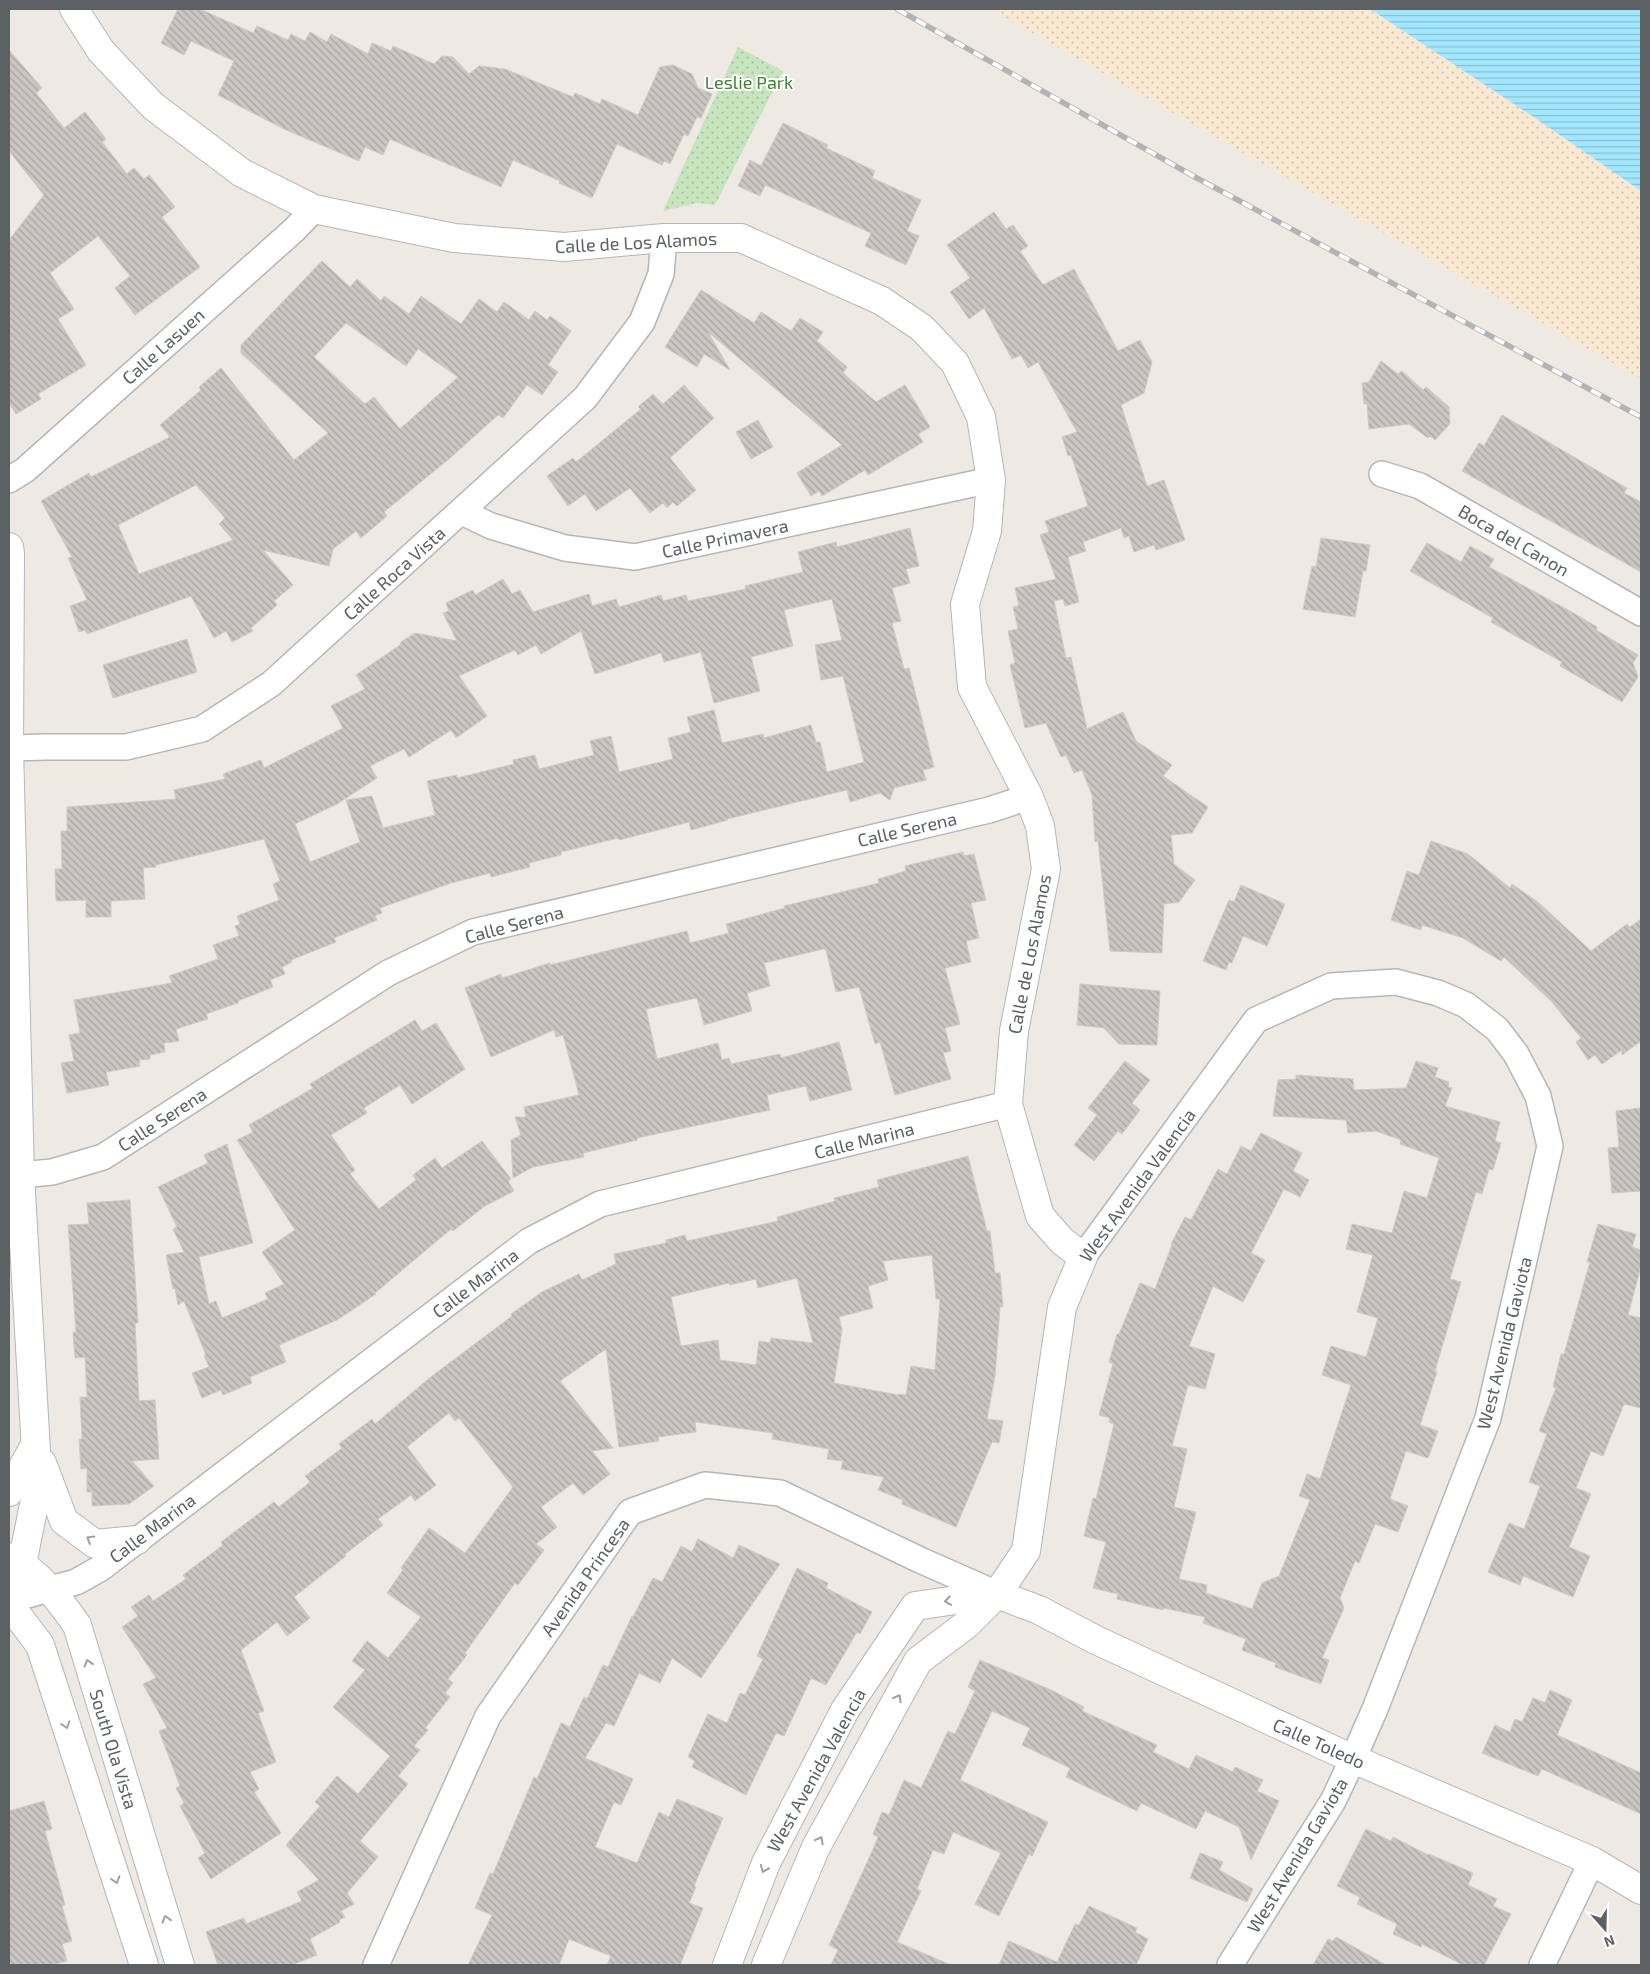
<svg xmlns="http://www.w3.org/2000/svg" width="1650" height="1974" font-family="'Exo 2',sans-serif">
	<style>
		.sand { fill: url(#sand-dots) }
		.park { fill: url(#park-dots) }
		.water { fill: url(#water-rules) }
		.building { fill: url(#building-back-hatch); stroke: #d2cac1; fill-rule: evenodd }
		.lines { fill: none; stroke-linecap: round; stroke-linejoin: round }
		.street-casing { stroke: #b3b7ba; stroke-width: 28 }
		.secondary-casing { stroke: #b2b7ba; stroke-width: 30 }
		.street { stroke: #fff; stroke-width: 25 }
		.secondary { stroke: #fff; stroke-width: 28 }
		.rail-casing { stroke: #b2b3b3; stroke-width: 5.5 }
		.rail { stroke: #fff; stroke-width: 4; stroke-dasharray: 11; stroke-linecap: butt }
		.oneway { stroke: #9da0a1 }
		.labels { text-anchor: middle; dominant-baseline: central; stroke-width: 4; stroke-linejoin: round; paint-order: stroke }
		.park-label { font-size: 18px; fill: #408135; stroke: #fff }
		.street-label { font-size: 18px; fill: #5b6063; stroke: #fff }
	</style>
	<defs>
		<pattern id="sand-dots" width="8" height="8" patternUnits="userSpaceOnUse" patternTransform="scale(1.25)"><rect width="8" height="8" fill="#fae9d2"/><path d="M2 2h.1M6 6h.1" fill="none" stroke="#cdc0ae" stroke-width="1.8" stroke-linecap="round"/></pattern>
		<pattern id="park-dots" width="8" height="8" patternUnits="userSpaceOnUse" patternTransform="scale(1.25)"><rect width="8" height="8" fill="#c6e5bf"/><path d="M2 2h.1M6 6h.1" fill="none" stroke="#a4bd9f" stroke-width="1.8" stroke-linecap="round"/></pattern>
		<pattern id="water-rules" width="6" height="5" patternUnits="userSpaceOnUse" patternTransform="scale(1.25)"><rect width="6" height="5" fill="#a3e7fe"/><path d="M0 2.5h6" fill="none" stroke="#88bfd1"/></pattern>
		<pattern id="building-back-hatch" width="6" height="6" patternUnits="userSpaceOnUse" patternTransform="scale(1.25)"><rect width="6" height="6" fill="#cac6c2"/><path d="M-1 5l2 2M0 0l6 6M5-1l2 2" fill="none" stroke="#a7a4a1"/></pattern>
	</defs>
	<rect width="100%" height="100%" fill="#eee9e3"/>
	<!-- sand -->
	<polygon class="sand" points="990,9 1370,9 1541,122 1641,191 1641,379"/>
	<!-- park -->
	<polygon class="park" points="738,47 783,71 715,205 697,203 663,211"/>
	<!-- water -->
	<polygon class="water" points="1370,9 1641,9 1641,191 1541,122"/>
	<!-- building -->
	<g class="building">
		<polygon points="178,9 200,9 253,33 257,26 288,40 291,34 305,41 310,32 327,42 331,34 368,54 372,43 391,51 393,46 434,64 442,56 453,57 469,74 479,66 505,69 573,97 575,93 600,104 602,99 638,115 660,67 673,65 692,74 698,88 712,94 701,118 697,117 688,136 684,134 670,164 664,161 662,165 617,144 592,198 559,183 560,181 513,160 501,187 390,139 383,155 365,147 359,161 284,129 218,95 234,61 191,41 184,55 161,43"/>
		<polygon points="9,50 42,88 36,93 64,128 85,112 106,139 102,142 127,174 134,168 144,179 149,175 175,207 162,217 200,267 135,315 115,288 130,276 98,236 50,273 74,309 58,319 86,365 38,394 41,399 16,414 9,403 9,240 44,195 9,151"/>
		<polygon points="783,123 828,145 826,148 875,171 872,178 921,200 907,231 919,236 906,265 865,246 871,233 765,185 760,196 738,186 750,160 761,166"/>
		<polygon points="994,212 1006,229 1013,225 1028,246 1020,251 1043,285 1074,269 1118,351 1140,340 1152,362 1144,393 1121,405 1147,486 1164,480 1185,540 1156,550 1154,545 1134,552 1129,536 1124,538 1121,528 1083,542 1086,551 1068,557 1079,602 1065,606 1063,599 1054,601 1066,658 1071,657 1087,729 1123,712 1136,741 1172,765 1163,776 1208,807 1192,833 1171,835 1174,864 1195,880 1179,902 1164,904 1162,953 1110,951 1098,841 1095,842 1092,795 1082,770 1074,773 1066,755 1061,757 1046,723 1025,728 1010,665 1015,663 1008,631 1018,629 1013,607 1019,606 1015,588 1056,579 1040,535 1049,532 1045,521 1088,506 1071,455 1068,456 1062,437 1077,432 1038,362 1028,368 1021,355 1012,359 984,308 969,319 950,292 970,278 947,245"/>
		<path d="M322,261L350,287L357,279L381,301L384,296L409,314L421,296L461,324L479,299L497,312L504,302L529,320L535,311L547,320L550,316L571,331L548,365L558,372L542,395L527,385L503,418L498,415L449,459L384,512L387,516L361,538L356,531L333,549L329,566L263,550L293,585L274,601L277,605L251,628L253,631L232,642L226,631L214,638L191,596L87,634L85,630L79,632L70,606L87,600L68,558L72,557L41,501L89,473L91,477L170,437L160,425L201,390L199,387L221,368L294,460L328,433L241,353V345ZM346,323L406,366L418,349L458,377L400,429L374,397L365,404L314,357ZM196,485L225,518L219,524L233,540L139,574L118,525Z"/>
		<polygon points="701,290 754,323 761,312 791,331 800,318 823,332 817,341 847,367 843,373 876,402 905,385 930,427 918,434 923,442 868,475 865,470 822,496 819,491 811,496 797,473 842,445 708,332 730,370 704,354 697,367 665,347"/>
		<polygon points="1381,361 1398,374 1402,371 1423,390 1426,387 1449,407 1450,424 1435,440 1430,436 1428,438 1409,424 1369,429 1367,404 1364,404 1362,383 1369,382"/>
		<polygon points="684,385 714,418 670,458 696,490 677,506 673,502 667,508 663,503 650,513 630,488 596,511 585,494 568,506 547,476 573,458 576,462 641,409 638,407 653,394 663,404"/>
		<polygon points="1502,415 1627,488 1624,493 1641,502 1641,572 1462,471 1479,443 1484,446"/>
		<polygon points="758,420 773,447 751,459 736,432"/>
		<path d="M910,528L919,566L906,569L910,583L892,588L901,621L892,623L904,669L909,668L934,767L923,770L926,780L894,788L890,800L880,793L850,802L847,790L727,819L728,820L691,830L689,822L619,840L618,838L561,852V855L529,863L530,867L491,877L490,873L451,883L380,908L382,913L375,916L377,920L334,938L336,942L291,960L292,962L282,967L285,974L270,980L273,987L238,1001V1003L206,1014L208,1019L176,1029L179,1041L164,1043L165,1052L150,1055V1059L139,1060L140,1066L106,1072L109,1085L67,1093L61,1063L74,1061L69,1035L80,1033L74,1000L172,983L169,976L218,959L213,945L239,936L235,926L240,924L237,916L279,900L273,884L280,881L264,839L156,865V867L143,868L145,899L111,901V917H86V900L56,901L55,869H62L61,831H67V807L176,799L174,790L225,779L223,774L261,760L264,768L343,728L331,706L365,689L356,675L400,645L401,642L415,633L457,641L443,613L449,611L446,603L473,590L475,595L503,579L512,594L520,590L533,612L589,594L592,606L616,599L619,607L661,595L663,601L686,595L688,601L746,589L745,586L803,572L798,552L836,542L837,547ZM832,599L842,640L815,645L821,680L843,676L864,762L827,772L820,742H816L811,725L764,738L763,734L722,743L714,710L687,717L691,732L668,738L673,759L619,772L611,736L590,741L594,755L539,769L535,755L513,760L514,764L457,778V775L427,781L435,815L383,828L372,796L346,800L360,842L310,862L295,824L337,804L377,778L370,766L404,749L409,757L451,730L456,738L487,716L459,676L515,650L518,655L536,645L541,654L581,631L595,674L661,653L664,662L701,652L714,703L760,691L751,657L793,646L784,610Z"/>
		<polygon points="1321,538 1370,545 1366,571 1363,571 1355,617 1303,609 1312,566 1316,567"/>
		<polygon points="1427,543 1461,562 1470,546 1494,559 1489,567 1570,611 1597,627 1596,630 1638,655 1633,663 1638,677 1622,702 1560,666 1562,662 1491,622 1493,618 1410,571"/>
		<polygon points="187,639 197,672 113,698 103,665"/>
		<polygon points="1431,841 1468,854 1510,888 1512,884 1539,903 1591,951 1627,924 1630,927 1641,919 1641,1041 1622,1055 1622,1050 1602,1064 1595,1055 1588,1060 1576,1042 1581,1038 1552,1002 1504,957 1501,961 1463,938 1422,925 1421,930 1391,920 1407,871 1419,875"/>
		<polygon points="963,852 964,856 974,854 986,900 971,903 979,938 966,941 971,962 945,968 960,1024 945,1028 951,1051 943,1053 951,1079 895,1095 880,1042 875,1044 859,987 836,992 826,950 823,949 764,963 770,986 747,993 752,1011 704,1025 697,998 646,1009 657,1059 718,1043 722,1060 729,1058 731,1064 780,1054 781,1058 839,1042 852,1090 810,1101 806,1086 767,1095 770,1110 637,1138 637,1140 583,1153 584,1157 533,1167 513,1178 511,1140 521,1135 515,1117 526,1117 524,1107 579,1095 563,1035 556,1037 554,1030 491,1057 465,988 501,974 502,978 550,963 550,965 687,931 690,943 729,933 726,924 785,908 784,906 879,883 878,879 906,871 905,866"/>
		<polygon points="1241,885 1285,904 1267,946 1243,936 1232,963 1229,962 1226,970 1203,961 1229,900 1234,902"/>
		<polygon points="1080,984 1160,991 1157,1045 1119,1044 1104,1028 1077,1025"/>
		<polygon points="415,1020 422,1031 436,1023 465,1069 412,1104 400,1085 364,1108 367,1113 331,1135 355,1170 350,1174 379,1209 416,1180 413,1175 435,1158 442,1168 482,1141 511,1179 508,1181 514,1191 485,1206 453,1231 451,1229 375,1293 376,1294 337,1320 279,1345 286,1362 250,1377 252,1383 223,1395 221,1390 202,1398 192,1373 209,1367 204,1355 206,1355 184,1301 178,1305 175,1288 173,1289 166,1255 184,1252 173,1229 177,1227 158,1187 208,1163 204,1155 227,1144 253,1243 199,1257 209,1304 216,1301 222,1318 268,1299 265,1293 284,1284 262,1252 295,1230 237,1140 253,1132 249,1125 313,1088 310,1084"/>
		<polygon points="1125,1061 1150,1080 1132,1103 1140,1110 1122,1134 1118,1131 1094,1161 1074,1145 1097,1115 1088,1108"/>
		<polygon points="1416,1061 1438,1068 1435,1077 1449,1082 1448,1087 1452,1088 1445,1106 1500,1122 1495,1141 1501,1143 1493,1170 1489,1169 1482,1194 1476,1192 1450,1279 1461,1282 1435,1371 1437,1372 1420,1425 1438,1431 1428,1458 1406,1451 1390,1499 1408,1506 1398,1532 1375,1524 1359,1563 1355,1561 1340,1598 1344,1608 1322,1658 1329,1660 1321,1684 1275,1667 1276,1663 1242,1650 1246,1639 1203,1623 1205,1617 1164,1608 1163,1610 1117,1599 1118,1594 1093,1588 1106,1542 1084,1536 1093,1498 1096,1499 1114,1424 1109,1422 1110,1418 1099,1415 1113,1364 1109,1362 1117,1334 1119,1334 1140,1283 1155,1289 1172,1245 1171,1244 1185,1217 1191,1220 1218,1169 1227,1174 1241,1146 1251,1151 1261,1133 1302,1153 1293,1171 1309,1180 1300,1197 1284,1189 1251,1253 1265,1260 1243,1302 1213,1286 1189,1346 1215,1354 1205,1389 1188,1385 1172,1446 1187,1449 1174,1507 1196,1512 1179,1579 1207,1585 1206,1593 1252,1609 1262,1583 1279,1576 1310,1500 1299,1496 1307,1474 1320,1479 1351,1385 1322,1375 1331,1346 1366,1357 1378,1318 1357,1312 1373,1255 1346,1249 1352,1224 1392,1233 1404,1191 1427,1198 1439,1158 1400,1144 1401,1140 1376,1131 1348,1133 1346,1120 1273,1116 1278,1080 1296,1079 1296,1075 1353,1079 1354,1090 1406,1088"/>
		<polygon points="1641,1108 1641,1191 1612,1193 1608,1148 1619,1147 1616,1111"/>
		<path d="M968,1156L987,1231H990L995,1273H1000L1003,1307H1000L995,1376L987,1419L1003,1421L999,1443L992,1442L956,1527L902,1504L903,1500L878,1490L884,1477L841,1469L843,1461L827,1459L829,1449L772,1439L773,1433L695,1422L696,1432L658,1437L659,1441L619,1447L606,1349L560,1381L613,1448L592,1451L610,1474L583,1495L573,1483L541,1507L557,1527L536,1544L544,1550L518,1585L515,1583L465,1653L467,1655L448,1679L453,1683L445,1693L450,1697L425,1728L428,1730L414,1746L420,1750L398,1776L408,1784L360,1841L378,1857L347,1893L354,1904L341,1911L345,1917L339,1920L340,1922L310,1939L317,1955L292,1965H218L206,1932L244,1918L246,1924L302,1901L297,1892L319,1880L286,1845L320,1806L315,1802L337,1776L358,1794L390,1756L333,1707L365,1670L352,1661L367,1641L388,1658L421,1617L387,1593L403,1570L401,1568L429,1528L465,1553L513,1487L459,1418L455,1421L449,1413L407,1447L436,1485L415,1501L411,1495L378,1519L383,1525L345,1554L346,1556L294,1597L310,1618L287,1636L277,1622L241,1650L264,1711L258,1713L276,1762L250,1772L259,1789L254,1792L281,1833L211,1879L198,1858L205,1853L180,1806L184,1803L176,1788L180,1786L159,1731L167,1728L143,1684L156,1678L122,1627L138,1616L131,1607L149,1595L153,1601L186,1579L183,1575L223,1545L221,1542L274,1502L279,1507L310,1482L305,1476L342,1448L339,1444L372,1419L375,1424L432,1376L512,1316L511,1314L542,1292L579,1274L582,1280L616,1264L614,1254L666,1243V1240L685,1235L687,1241L778,1221L777,1217L835,1201L834,1198L879,1187L877,1180ZM932,1255L936,1299H940L935,1370L911,1366L906,1395L898,1394V1395L834,1383L842,1330L839,1317L873,1308L868,1286L888,1280L883,1261ZM797,1278L813,1343L771,1338L770,1343L759,1341L756,1365L720,1360L718,1340L681,1346L671,1297L729,1283L730,1285L756,1279L758,1288Z"/>
		<polygon points="130,1200 138,1323 135,1323 139,1401 155,1400 159,1459 132,1461 154,1486 129,1504 92,1506 92,1492 87,1492 87,1468 81,1469 79,1439 82,1439 80,1397 87,1397 85,1357 75,1358 73,1332 76,1332 68,1225 89,1224 87,1203"/>
		<polygon points="1598,1224 1636,1234 1632,1247 1641,1250 1641,1266 1628,1315 1641,1318 1641,1408 1624,1404 1603,1456 1591,1451 1576,1488 1591,1494 1569,1547 1590,1556 1573,1597 1523,1576 1520,1585 1488,1572 1509,1523 1524,1529 1540,1486 1529,1482 1547,1434 1539,1431 1556,1388 1553,1387 1561,1354 1564,1354 1590,1262 1587,1262"/>
		<polygon points="698,1539 733,1558 739,1545 780,1564 701,1678 672,1658 660,1683 639,1673 614,1726 606,1723 585,1758 633,1779 621,1805 614,1802 595,1847 637,1863 659,1812 669,1817 677,1799 723,1818 694,1886 696,1887 689,1903 703,1908 680,1965 607,1965 611,1956 569,1939 559,1965 468,1965 492,1915 475,1908 490,1873 493,1874 534,1777 537,1779 561,1723 570,1727 584,1697 587,1699 603,1665 608,1667 632,1616 633,1617 653,1578 662,1582 681,1546 692,1552"/>
		<polygon points="797,1568 828,1583 826,1588 872,1612 860,1634 857,1632 826,1685 811,1678 784,1736 776,1733 746,1795 692,1767 695,1761 688,1757 708,1714 727,1723 740,1693 745,1695 763,1659 757,1656"/>
		<polygon points="980,1660 1051,1690 1084,1707 1082,1711 1157,1745 1153,1752 1189,1769 1196,1755 1233,1772 1235,1767 1263,1780 1257,1791 1279,1801 1251,1860 1239,1827 1205,1811 1196,1829 1141,1803 1137,1811 1066,1777 1070,1768 1022,1745 1030,1728 992,1711 960,1780 1048,1822 1032,1856 1029,1854 999,1916 975,1904 1001,1853 953,1832 944,1854 933,1850 917,1889 921,1891 897,1942 951,1965 831,1965 838,1950 829,1945 870,1856 878,1837 873,1834 882,1812 889,1815 904,1780 921,1788 948,1731 955,1734 975,1691 968,1687"/>
		<polygon points="1550,1690 1572,1700 1557,1735 1641,1773 1641,1814 1542,1769 1538,1776 1482,1753 1495,1725 1510,1732 1515,1719 1522,1722 1533,1698 1545,1703"/>
		<polygon points="44,1801 52,1829 45,1831 65,1905 62,1906 72,1941 62,1944 67,1961 52,1965 9,1965 9,1811"/>
		<polygon points="1366,1829 1391,1841 1393,1837 1428,1855 1429,1854 1473,1873 1468,1885 1497,1899 1493,1906 1511,1914 1484,1965 1463,1965 1422,1944 1421,1947 1393,1934 1397,1924 1357,1904 1360,1897 1337,1886"/>
		<polygon points="1200,1853 1223,1862 1219,1870 1253,1889 1247,1902 1190,1878"/>
		<polygon points="1089,1906 1137,1928 1135,1932 1148,1939 1136,1965 999,1965 1009,1941 1057,1962 1075,1924 1079,1925"/>
		<polygon points="1336,1937 1347,1943 1386,1965 1313,1965 1328,1939 1333,1941"/>
	</g>
	<g class="lines">
		<!-- street casing -->
		<g class="street-casing">
			<g id="street">
				<polyline points="1382,474 1420,486 1641,613"/>
				<polyline points="9,480 25,470 294,230 314,209"/>
				<polyline points="462,512 491,526 565,548 635,557 991,480"/>
				<polyline points="9,748 46,747 126,747 202,729 271,684 585,398 642,322 661,274 664,238"/>
				<polyline points="20,1175 52,1172 103,1157 388,973 473,932 989,810 1029,797"/>
				<polyline points="1083,1257 1256,1020 1331,986 1396,982 1438,993 1466,1005 1497,1029 1516,1054 1538,1096 1550,1146 1488,1418 1375,1709 1353,1759 1333,1801 1230,1965"/>
				<polyline points="9,1600 76,1582 101,1568 529,1241 600,1204 1008,1104"/>
				<polyline points="376,1965 488,1716 630,1512 705,1485 780,1493 920,1560 997,1594"/>
				<polyline points="1542,1965 1592,1861"/>
			</g>
		</g>
		<!-- secondary casing -->
		<g class="secondary-casing">
			<g id="secondary">
				<polyline points="74,9 101,51 153,106 242,173 314,209 454,238 564,247 664,238 741,238 882,301 922,328 955,363 981,417 991,480 987,531 965,604 972,687 1029,797 1040,826 1046,869 1014,1031 1008,1104 1040,1216 1062,1241 1083,1257 1062,1307 1026,1551 997,1594 967,1624 918,1661 816,1847 766,1965"/>
				<polyline points="9,547 10,553 9,748 20,1175 38,1485 22,1564 9,1595"/>
				<polyline points="42,1463 64,1521 95,1544 137,1540"/>
				<polyline points="9,1492 35,1445"/>
				<path d="M9,1557C40,1573 57,1597 77,1625L180,1965"/>
				<polyline points="9,1604 40,1645 144,1965"/>
				<polyline points="727,1965 766,1863 845,1710 915,1606 997,1594 1039,1610 1096,1640 1353,1759 1592,1861 1641,1890"/>
			</g>
		</g>
		<!-- street -->
		<use href="#street" class="street"/>
		<!-- secondary -->
		<use href="#secondary" class="secondary"/>
		<!-- rail casing -->
		<g class="rail-casing">
			<polyline id="rail" points="897,9 1195,177 1641,417"/>
		</g>
		<!-- rail -->
		<use href="#rail" class="rail"/>
	</g>
	<!-- one-way arrows -->
	<defs><path id="oneway-chevron" d="M-2-3.5L2.5 0L-2 3.5" fill="none" stroke-width="1.6" stroke-linecap="round" stroke-linejoin="round" transform="scale(1.25)"/></defs>
	<g class="oneway">
		<use href="#oneway-chevron" transform="translate(90 1539) rotate(-149)"/>
		<use href="#oneway-chevron" transform="translate(948 1601) rotate(172)"/>
		<use href="#oneway-chevron" transform="translate(88 1663) rotate(-107)"/>
		<use href="#oneway-chevron" transform="translate(898 1698) rotate(-61)"/>
		<use href="#oneway-chevron" transform="translate(66 1725) rotate(72)"/>
		<use href="#oneway-chevron" transform="translate(820 1840) rotate(-61)"/>
		<use href="#oneway-chevron" transform="translate(764 1869) rotate(112)"/>
		<use href="#oneway-chevron" transform="translate(116 1880) rotate(72)"/>
		<use href="#oneway-chevron" transform="translate(166 1919) rotate(-107)"/>
	</g>
	<g class="labels">
		<!-- park labels -->
		<g class="park-label">
			<text x="749" y="82">Leslie Park</text>
		</g>
		<!-- street labels -->
		<g class="street-label">
			<text transform="translate(636 242) rotate(-3)">Calle de Los Alamos</text>
			<text transform="translate(163 346) rotate(-42)">Calle Lasuen</text>
			<text transform="translate(725 538) rotate(-12)">Calle Primavera</text>
			<text transform="translate(1514 540) rotate(30)">Boca del Canon</text>
			<text transform="translate(394 573) rotate(-42)">Calle Roca Vista</text>
			<text transform="translate(907 829) rotate(-13)">Calle Serena</text>
			<text transform="translate(514 924) rotate(-15)">Calle Serena</text>
			<text transform="translate(1029 954) rotate(-79)">Calle de Los Alamos</text>
			<text transform="translate(162 1119) rotate(-33)">Calle Serena</text>
			<text transform="translate(864 1140) rotate(-14)">Calle Marina</text>
			<text transform="translate(1137 1185) rotate(-54)">West Avenida Valencia</text>
			<text transform="translate(475 1283) rotate(-37)">Calle Marina</text>
			<text transform="translate(1504 1343) rotate(-76)">West Avenida Gaviota</text>
			<text transform="translate(152 1528) rotate(-37)">Calle Marina</text>
			<text transform="translate(585 1577) rotate(-55)">Avenida Princesa</text>
			<text transform="translate(1319 1743) rotate(24)">Calle Toledo</text>
			<text transform="translate(114 1749) rotate(73)">South Ola Vista</text>
			<text transform="translate(816 1770) rotate(-61)">West Avenida Valencia</text>
			<text transform="translate(1297 1855) rotate(-59)">West Avenida Gaviota</text>
		</g>
	</g>
	<!-- border -->
	<rect width="1650" height="1974" fill="none" stroke="#5b6063" stroke-width="20"/>
	<!-- north arrow -->
	<g transform="translate(1605 1929) rotate(160)" stroke="#ffffff" stroke-width="4" paint-order="stroke">
	<path d="M0-4L9 19L0 12L-9 19Z" fill="#5b6063"/>
	<text y="-8" font-size="14" font-weight="bold" text-anchor="middle" fill="#5b6063">N</text>
	</g>
</svg>
